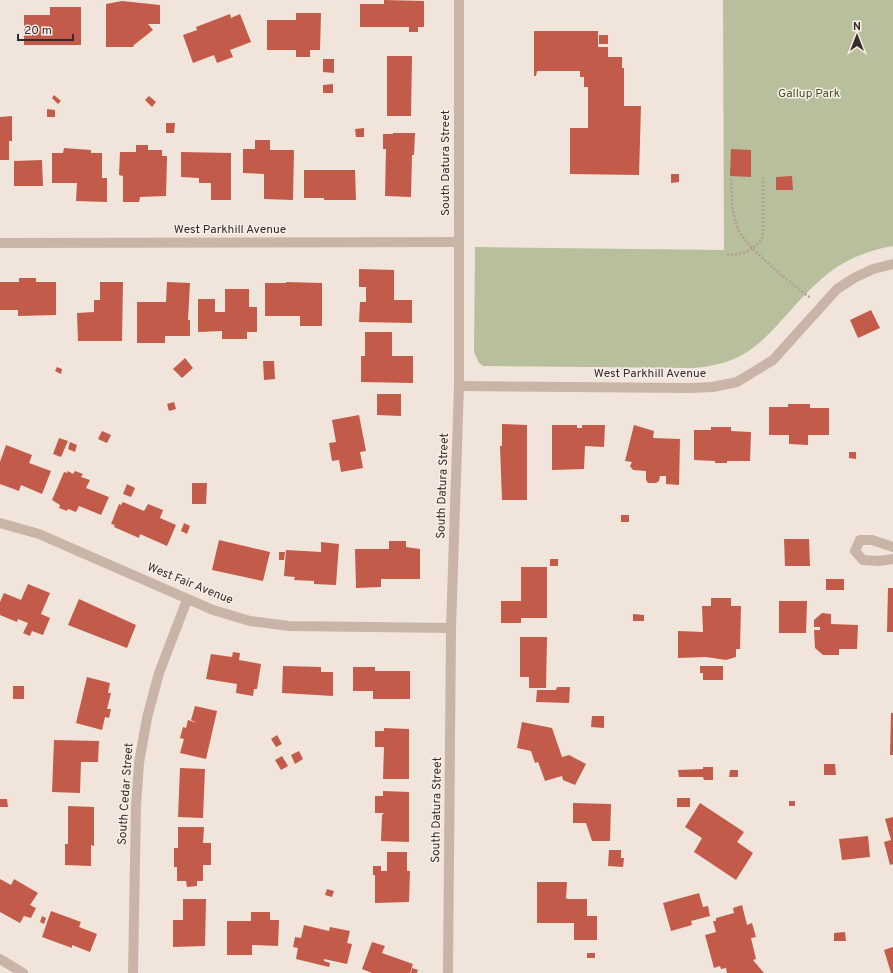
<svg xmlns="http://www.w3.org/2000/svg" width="893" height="973" font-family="Overpass,sans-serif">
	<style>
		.green { fill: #b7bf9c }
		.building { fill: #c25b49 }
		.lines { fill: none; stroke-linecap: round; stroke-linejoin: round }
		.path { stroke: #b49e92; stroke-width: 2.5; stroke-dasharray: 2 2; stroke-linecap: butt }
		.lane { stroke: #c9b4a8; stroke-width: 10 }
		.street { stroke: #c9b4a8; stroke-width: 10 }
		.labels { text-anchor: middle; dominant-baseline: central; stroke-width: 3; stroke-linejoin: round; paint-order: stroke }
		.park-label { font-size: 12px; fill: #48532c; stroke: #f9efe8 }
		.street-label { font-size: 12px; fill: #352b28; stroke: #f9efe8 }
	</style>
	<rect width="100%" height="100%" fill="#f1e5db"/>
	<!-- green -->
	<path class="green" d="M723,0H893V246C864,251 839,262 817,283C772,324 760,365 690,368L483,366L479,363L474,352L475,247L724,250Z"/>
	<!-- building -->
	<g class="building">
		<polygon points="384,0 424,1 424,27 418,27 418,32 409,32 409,27 360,27 360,4 384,4"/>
		<polygon points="122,1 160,5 160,24 148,24 153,30 134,45 133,47 106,47 106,4"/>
		<polygon points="50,7 81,7 81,45 24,45 24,15 50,15"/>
		<polygon points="296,13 321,13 320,50 310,50 310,57 296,57 296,50 267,50 267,20 296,20"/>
		<polygon points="230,14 231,18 240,14 251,42 230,50 233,57 217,63 214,55 193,63 183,35 197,30 196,27"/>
		<polygon points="534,31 598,31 598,47 608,47 608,57 622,57 622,68 624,68 624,106 641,106 639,175 570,174 570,128 588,128 588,87 584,87 584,77 580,77 580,71 537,71 536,76 534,76"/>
		<rect x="599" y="35" width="9" height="9"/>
		<polygon points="387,56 412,56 411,116 387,116"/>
		<polygon points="323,59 334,59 334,73 323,72"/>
		<polygon points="333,84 333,93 323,93 323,85"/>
		<polygon points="54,95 61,101 58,104 52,98"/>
		<polygon points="149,96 156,102 152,107 145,100"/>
		<polygon points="47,109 55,110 55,117 47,117"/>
		<polygon points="12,116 12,141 9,141 9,160 0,160 0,117"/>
		<polygon points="166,123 175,123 174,133 166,133"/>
		<polygon points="364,128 364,137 356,137 355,129"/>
		<polygon points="393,133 415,133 414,155 412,155 411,197 385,196 386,149 383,149 383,134 393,134"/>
		<polygon points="255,140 270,140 270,150 294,150 293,200 264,199 264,174 243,173 243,149 255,149"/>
		<polygon points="136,145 148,145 148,150 162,150 162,156 167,156 166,196 140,197 139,202 123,202 123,176 119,175 120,152 136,152"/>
		<polygon points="64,148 91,150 91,153 102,153 102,178 107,178 107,202 76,201 77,183 52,183 52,153 63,153"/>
		<polygon points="731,149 751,150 751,177 730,176"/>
		<polygon points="181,152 231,153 231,200 211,200 211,183 199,183 199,178 181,177"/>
		<polygon points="42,160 43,186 14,186 14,161"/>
		<polygon points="304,170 355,170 356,200 324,200 324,198 304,198"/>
		<polygon points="671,174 679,174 679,182 671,183"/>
		<polygon points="792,176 793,190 776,190 776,177"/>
		<polygon points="359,269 394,270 394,300 412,300 412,323 359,322 360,302 366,302 366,287 359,287"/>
		<polygon points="19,278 36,278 36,282 56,282 56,315 18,316 18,310 0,310 0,282 19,282"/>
		<polygon points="100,282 123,282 122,341 78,341 77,313 94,312 94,300 100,300"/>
		<polygon points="167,282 190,283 188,320 190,320 190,336 165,336 165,343 137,343 137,302 166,302"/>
		<polygon points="286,282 322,283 322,326 300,326 300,316 265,316 265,283 286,283"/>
		<polygon points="225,289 249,289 249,307 257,307 257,332 247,332 247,339 222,339 222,331 198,332 198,299 215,299 215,312 225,312"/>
		<polygon points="871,310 880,328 858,338 850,320"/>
		<polygon points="365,332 392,332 392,356 413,356 413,383 361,382 361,356 365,356"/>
		<polygon points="185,358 193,368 182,378 173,369"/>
		<polygon points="263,361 274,361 275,379 264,380"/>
		<polygon points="57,367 62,369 61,374 55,371"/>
		<polygon points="377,394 401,394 401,416 377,415"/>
		<polygon points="174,402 176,409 169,411 167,404"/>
		<polygon points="788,404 810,404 810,408 829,408 829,435 808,435 808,445 789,444 789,435 769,435 769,407 788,407"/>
		<polygon points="359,415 366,451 360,452 363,468 341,472 339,460 332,461 329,443 336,442 332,420"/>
		<polygon points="502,424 527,425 527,500 502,500 500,446 502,446"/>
		<polygon points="552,425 577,425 577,428 582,428 582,425 605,425 604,447 585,446 584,469 552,470"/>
		<polygon points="634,425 654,431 653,438 680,439 679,485 666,484 666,476 660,476 659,481 656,483 648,483 646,480 646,471 633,470 630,466 632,462 625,461"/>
		<polygon points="711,427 731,427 731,431 751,432 750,461 727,461 727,463 715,463 715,461 694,460 694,430 711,430"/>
		<polygon points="102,431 111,435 107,443 98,439"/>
		<polygon points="59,438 68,441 61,457 53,454"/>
		<polygon points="70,442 77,445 75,452 68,449"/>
		<polygon points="6,445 32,455 29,463 51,471 42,494 21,485 19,491 0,484 0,462"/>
		<polygon points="849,452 856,452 856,459 849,458"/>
		<polygon points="68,471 73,474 75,471 83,474 81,477 90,480 86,488 109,497 101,515 79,506 76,512 68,509 67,511 59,508 60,505 52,500 64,472 67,473"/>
		<polygon points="192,483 207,483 206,504 192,504"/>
		<polygon points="127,484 135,488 131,497 123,494"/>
		<polygon points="123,502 144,511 148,504 163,510 160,518 176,525 167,546 140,534 139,538 114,527 115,525 111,524 119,504 121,505"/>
		<rect x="621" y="515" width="8" height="7"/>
		<polygon points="184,523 190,526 187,534 181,531"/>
		<polygon points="784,539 809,539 810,566 785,566"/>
		<polygon points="219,540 270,552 263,581 212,570"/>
		<polygon points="389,541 406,541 406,547 420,549 420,579 381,579 381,587 356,588 355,549 389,549"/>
		<polygon points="321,542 339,544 336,585 314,584 314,581 294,580 295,577 284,576 286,550 321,552"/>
		<polygon points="279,552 285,552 284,560 279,560"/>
		<rect x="550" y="559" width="8" height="7"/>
		<polygon points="521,567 547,567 547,618 521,618 521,623 501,623 501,601 521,601"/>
		<rect x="826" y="579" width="18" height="11"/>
		<polygon points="28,584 50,593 41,614 50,618 43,635 32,631 30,636 23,633 28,623 18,619 17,622 0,615 0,602 4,593 21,600"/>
		<polygon points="888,588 893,588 893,632 887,632"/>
		<polygon points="711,598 731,598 731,606 741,606 740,649 736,649 736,657 726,660 706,657 678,658 678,631 703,632 702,606 711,606"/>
		<polygon points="79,599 136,625 127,648 68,625"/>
		<polygon points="779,601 807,601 806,633 779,633"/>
		<polygon points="822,613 831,614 831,624 858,625 857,649 839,649 839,655 823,655 815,648 814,630 820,630 820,627 814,627 814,620"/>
		<polygon points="633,614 644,615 644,621 633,621"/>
		<polygon points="520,637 547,637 546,688 529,688 529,677 520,677"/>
		<polygon points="233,652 240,653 239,660 261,664 257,689 254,689 253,696 236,693 237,684 206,679 211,654 232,657"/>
		<polygon points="283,666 321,667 321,672 333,672 333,696 282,693"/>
		<polygon points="700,666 723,666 723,680 703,680 703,673 700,673"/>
		<polygon points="353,667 375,667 375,671 410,671 410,699 373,699 373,691 353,691"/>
		<polygon points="87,677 110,683 108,693 111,693 107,709 111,709 109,718 105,717 102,730 76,723"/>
		<rect x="13" y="686" width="11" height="13"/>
		<polygon points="557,687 570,687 569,703 536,702 537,690 556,690"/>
		<polygon points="195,706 217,711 206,759 180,753 184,739 180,738 183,727 186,728 188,720 197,723 191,720"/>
		<polygon points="891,713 893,713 893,755 890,755"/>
		<polygon points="592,716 604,716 604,728 591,727"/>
		<polygon points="522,722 552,728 562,757 569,755 586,764 575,785 563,780 562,776 545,781 538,762 535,763 531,751 517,748"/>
		<polygon points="384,728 409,729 409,779 383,779 384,747 375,747 375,731 384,731"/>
		<polygon points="277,735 282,744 276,747 271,739"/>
		<polygon points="54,740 99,741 98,762 81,762 80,793 52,792"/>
		<polygon points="299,751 303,759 295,764 291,755"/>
		<polygon points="282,756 288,766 281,770 275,760"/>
		<polygon points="824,764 835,764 836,775 824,775"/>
		<polygon points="703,767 713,767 713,780 704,780 703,777 679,777 678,770 703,769"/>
		<polygon points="180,768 205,769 203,818 178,817"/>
		<polygon points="730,770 738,770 738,777 729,777"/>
		<polygon points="383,791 409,792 409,842 381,841 382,815 384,813 375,813 375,796 383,796"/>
		<rect x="677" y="798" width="13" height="9"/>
		<polygon points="0,799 7,799 8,807 0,807"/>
		<rect x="789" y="801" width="6" height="5"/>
		<polygon points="573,803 611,804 610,841 592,841 586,823 573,823"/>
		<polygon points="700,803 744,832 737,842 753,853 736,880 694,852 702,838 685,827"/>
		<polygon points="68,806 94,807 94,846 91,845 91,866 65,865 65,844 68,844"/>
		<polygon points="893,817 893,864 890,865 884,842 891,840 885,819"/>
		<polygon points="178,827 204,827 203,843 211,843 211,865 203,865 203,881 177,881 177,867 174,867 174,848 178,848"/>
		<polygon points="868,836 870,857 842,860 839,839"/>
		<polygon points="609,850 621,850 621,858 624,858 623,867 608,866"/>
		<polygon points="387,852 407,852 407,871 410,871 409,902 375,903 375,875 373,875 373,866 381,866 381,871 387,871"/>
		<polygon points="0,879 11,885 14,879 38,893 30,905 36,908 31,918 24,916 20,923 0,912"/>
		<polygon points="186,881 197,881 197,886 187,887"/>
		<polygon points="537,882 567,882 566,898 568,899 587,899 587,916 597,916 597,940 574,940 574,923 537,923"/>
		<polygon points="327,889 334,891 332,897 325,895"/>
		<polygon points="699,893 703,907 708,906 710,916 691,921 692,925 671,931 663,903"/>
		<polygon points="183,899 206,899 205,946 173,947 173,920 183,920"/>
		<polygon points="742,905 747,925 752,923 756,937 751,938 756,959 753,960 764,973 727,973 726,968 721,969 720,966 714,968 705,935 716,932 713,921 716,921 716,918 734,913 733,908"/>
		<polygon points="51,911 81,922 79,927 97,934 90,952 72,945 72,948 42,937"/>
		<polygon points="251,912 270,912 270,920 279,920 278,946 252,945 252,955 227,955 227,921 251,921"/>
		<polygon points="42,916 46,918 44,924 40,922"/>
		<polygon points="304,925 329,931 330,927 350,931 347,943 352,944 347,964 324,959 324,961 330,963 329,967 296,959 298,948 293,947 295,937 301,938"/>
		<polygon points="845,932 846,941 834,941 834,933"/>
		<polygon points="372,942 385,946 382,953 413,964 410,973 372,973 362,969"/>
		<polygon points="893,947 893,973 891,973 884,950"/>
		<rect x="587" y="953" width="8" height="5"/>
		<polygon points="412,968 418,970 417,973 411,973"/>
	</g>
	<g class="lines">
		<!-- path -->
		<g class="path">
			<path d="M731,179C732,196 731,215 739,231C746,246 795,288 811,298"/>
			<path d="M727,255C743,254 755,251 763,236V178"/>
		</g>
		<!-- lane -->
		<polyline class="lane" points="893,547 872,540 860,540 855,551 863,560 879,561 893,559"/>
		<!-- street -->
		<g class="street">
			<polyline points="0,243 459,242"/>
			<polyline points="459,386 689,388 713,387 737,382 773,360 837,289 854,278 873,269 893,264"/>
			<polyline points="0,523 39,534 213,610 250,621 289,626 451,628"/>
			<polyline points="0,959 23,973"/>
			<polyline points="133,973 136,806 139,763 147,718 159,673 187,600"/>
			<polyline points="448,973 451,628 459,386 459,0"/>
		</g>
	</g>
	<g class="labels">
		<!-- park labels -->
		<g class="park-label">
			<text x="809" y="94">Gallup Park</text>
		</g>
		<!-- street labels -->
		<g class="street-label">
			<text transform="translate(446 163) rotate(-90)">South Datura Street</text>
			<text x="230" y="230">West Parkhill Avenue</text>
			<text x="650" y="374">West Parkhill Avenue</text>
			<text transform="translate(443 486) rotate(-88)">South Datura Street</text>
			<text transform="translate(190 584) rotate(22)">West Fair Avenue</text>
			<text transform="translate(126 794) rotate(-86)">South Cedar Street</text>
			<text transform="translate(437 810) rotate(-89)">South Datura Street</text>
		</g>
	</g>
	<!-- north arrow -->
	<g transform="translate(857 36)" stroke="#f9efe8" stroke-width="3" paint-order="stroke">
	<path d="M0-3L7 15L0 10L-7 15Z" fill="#352b28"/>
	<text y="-6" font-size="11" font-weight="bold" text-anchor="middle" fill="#352b28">N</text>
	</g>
	<!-- scale -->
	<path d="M18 34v6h55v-6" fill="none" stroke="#352b28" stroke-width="2"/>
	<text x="24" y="34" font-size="12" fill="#352b28" stroke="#f9efe8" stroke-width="3" paint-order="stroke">20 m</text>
</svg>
